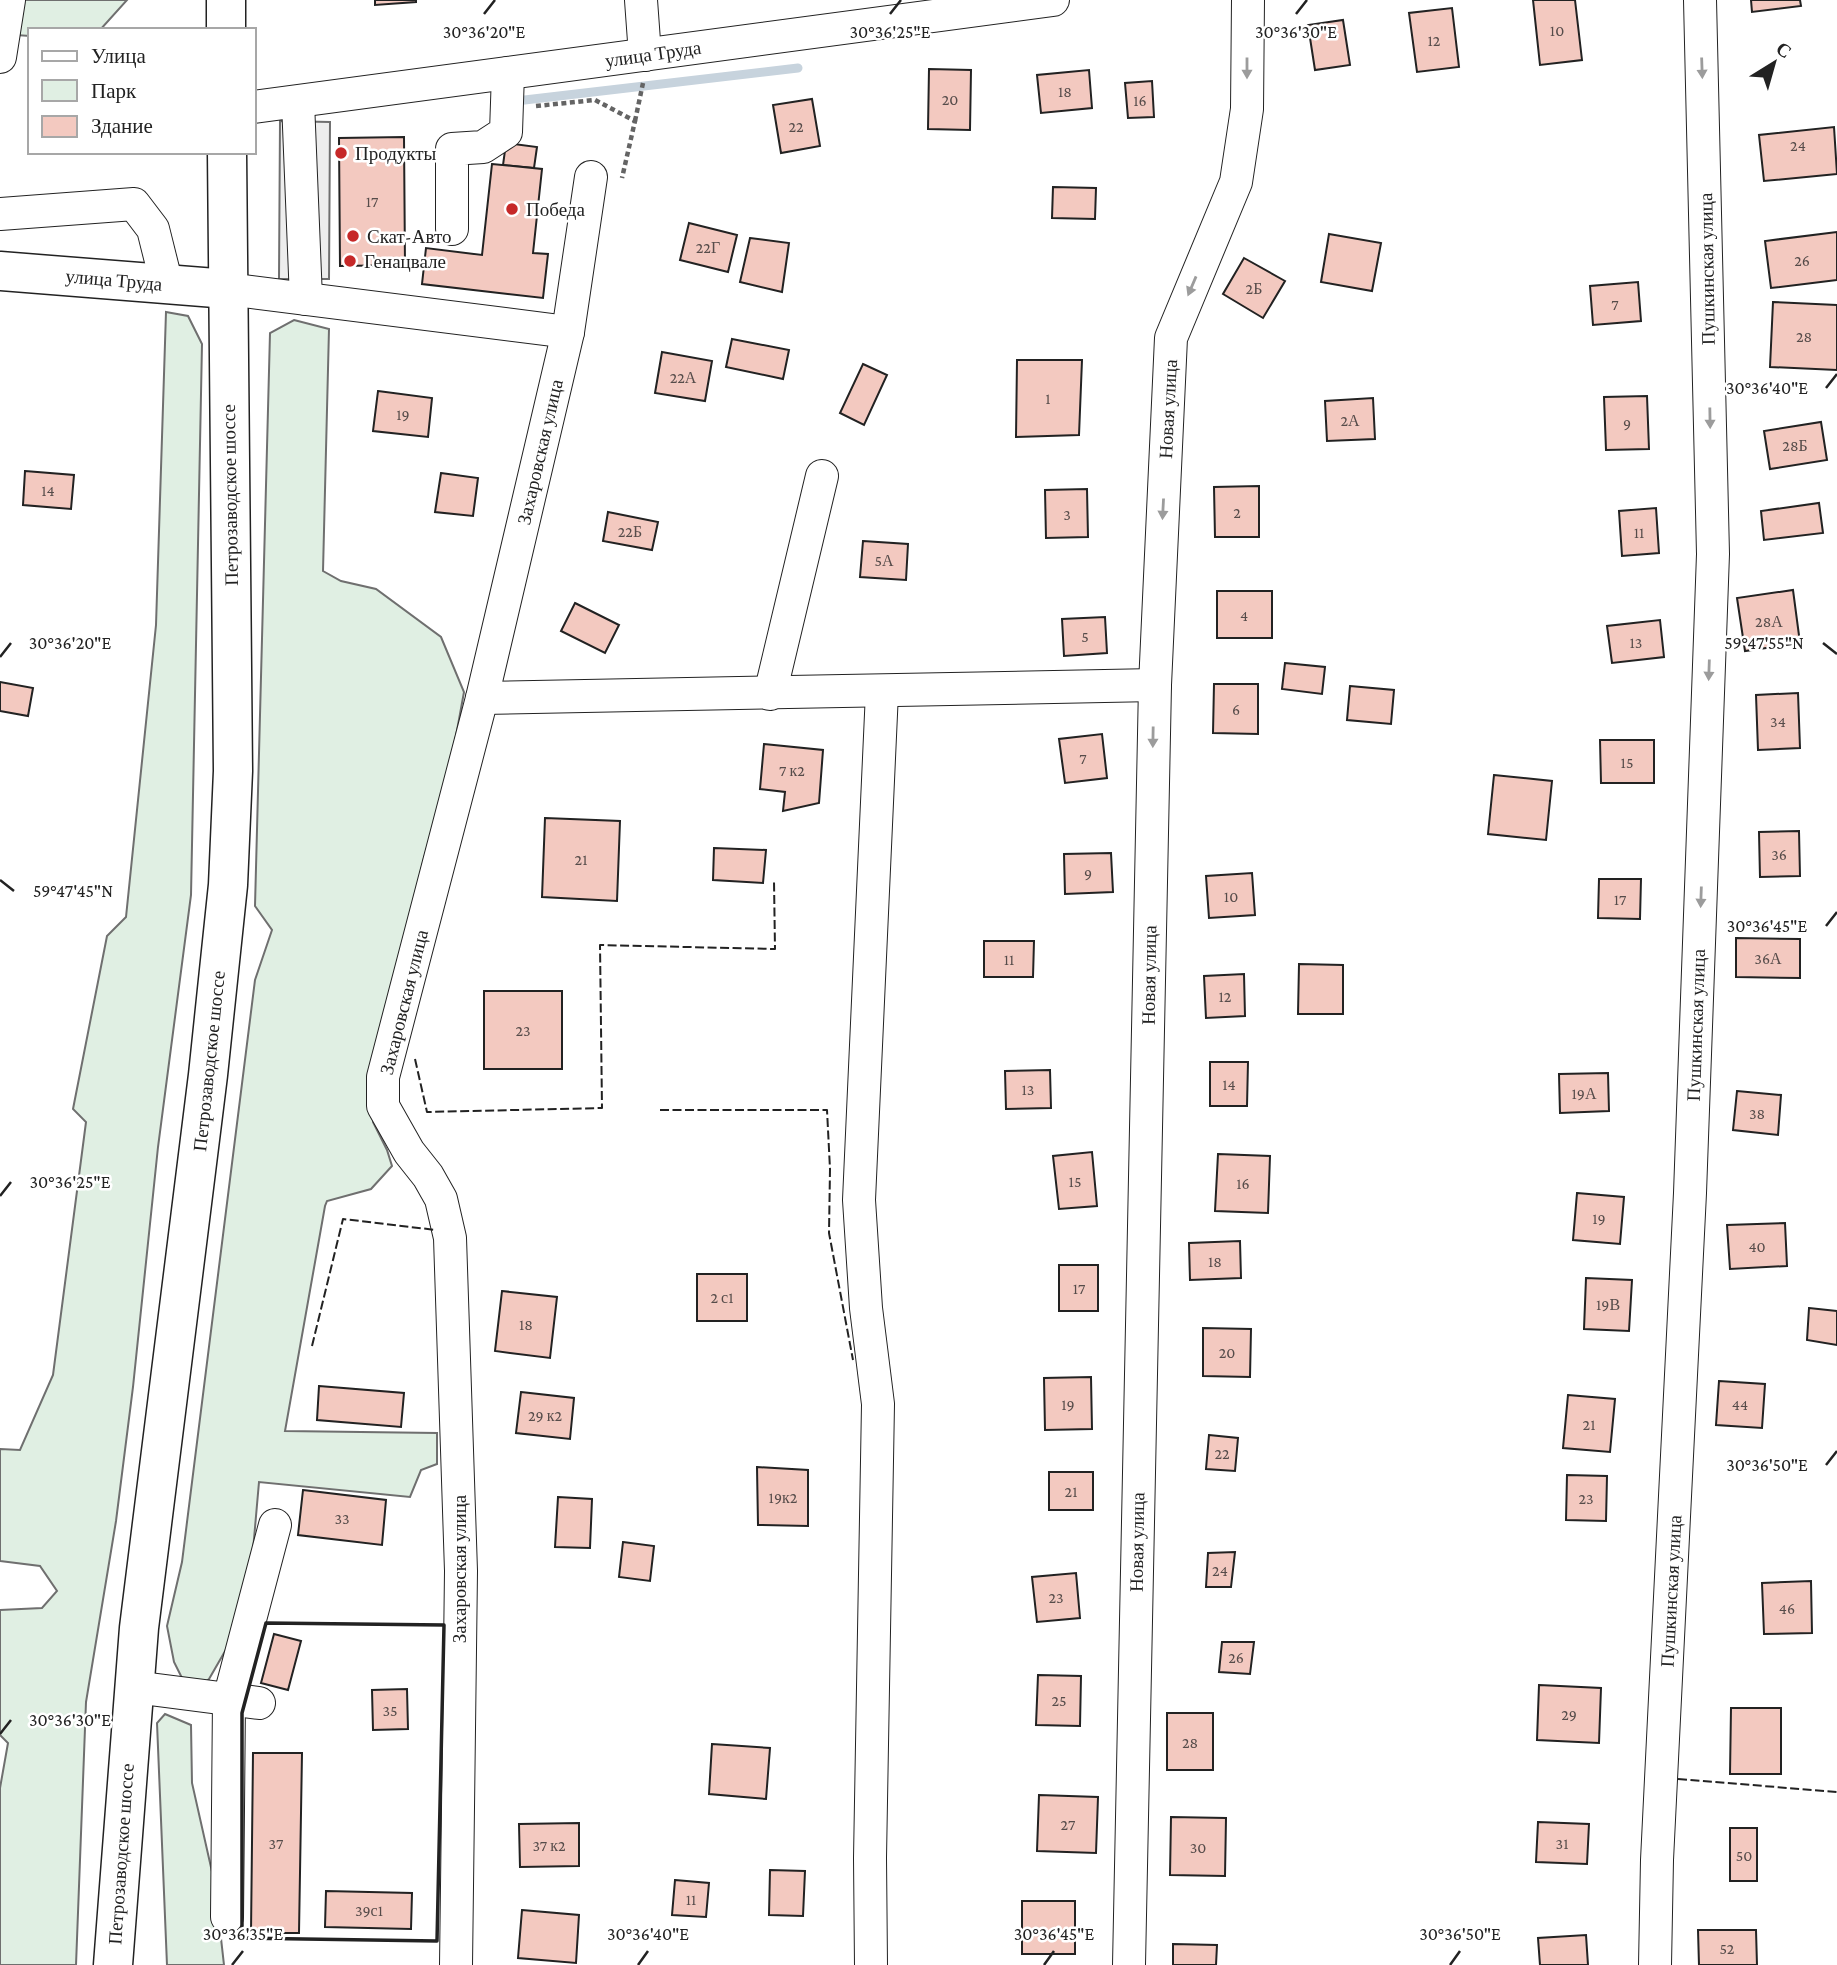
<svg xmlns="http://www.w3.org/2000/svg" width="1837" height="1965" font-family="'Crimson Pro',serif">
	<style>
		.green { fill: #e0efe3; stroke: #6f6f6f; stroke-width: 2 }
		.parking { fill: #ededed; stroke: #6f6f6f; stroke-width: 2 }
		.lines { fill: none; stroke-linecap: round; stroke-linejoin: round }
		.stream { stroke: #c7d3dd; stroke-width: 9 }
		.building { fill: #f3c9c0; stroke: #222; stroke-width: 2 }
		.minor-casing { stroke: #222; stroke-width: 34 }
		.major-casing { stroke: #222; stroke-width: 41 }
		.path { stroke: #646464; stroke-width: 4.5; stroke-dasharray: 5 3.5; stroke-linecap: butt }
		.minor { stroke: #fff; stroke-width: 32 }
		.major { stroke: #fff; stroke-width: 38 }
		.fence { stroke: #222; stroke-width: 2; stroke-dasharray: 9 3.5; stroke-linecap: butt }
		.wall { stroke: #222; stroke-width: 3.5 }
		.oneway { fill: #9c9c9c }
		.ticks { fill: none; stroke: #222; stroke-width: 2.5 }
		.poi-dot { fill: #c62828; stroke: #fff; stroke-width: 2.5 }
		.labels { text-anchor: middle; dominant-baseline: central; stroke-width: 5; stroke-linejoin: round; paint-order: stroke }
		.number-label { font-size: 16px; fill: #564c4a }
		.street-label { font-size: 19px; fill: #222; stroke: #fff }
		.poi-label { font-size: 19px; fill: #222; stroke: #fff; text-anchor: start }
		.ticks-label { font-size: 18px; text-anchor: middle; fill: #222; stroke: #fff; stroke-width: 5; stroke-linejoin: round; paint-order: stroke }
	</style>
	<rect width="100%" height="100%" fill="#fff"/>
	<!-- green -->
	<g class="green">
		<polygon points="0,0 127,0 100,30 30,30 30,36 0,34"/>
		<polygon points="166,312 188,316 202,344 191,895 158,1147 133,1387 116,1521 86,1702 76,1965 0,1965 0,1788 8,1743 0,1735 0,1610 42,1608 57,1591 40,1566 0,1561 0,1449 20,1450 53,1375 86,1122 73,1109 107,936 126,917 156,625"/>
		<polygon points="294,320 329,329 323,571 341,581 376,589 441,637 464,692 456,736 436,819 424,858 372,1081 373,1122 387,1150 392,1166 371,1189 327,1201 325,1206 285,1431 437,1433 437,1464 421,1470 410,1497 259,1482 249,1596 228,1646 209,1679 199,1687 182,1678 174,1662 167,1626 182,1562 255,980 272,930 255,906 270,333"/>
		<polygon points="165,1714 191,1725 192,1783 215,1885 224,1965 167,1965 157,1723"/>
	</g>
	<!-- parking -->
	<polygon class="parking" points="280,121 330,122 329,279 279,279"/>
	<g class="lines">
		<!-- stream -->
		<polyline class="stream" points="516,101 798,68"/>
	</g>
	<!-- building -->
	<g class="building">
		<polygon points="375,0 416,0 416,2 375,5"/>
		<polygon points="1533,0 1575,0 1582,60 1540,65"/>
		<polygon points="1751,0 1800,0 1801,6 1752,12"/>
		<polygon points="1452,8 1459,67 1417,72 1409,13"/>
		<polygon points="1343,20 1350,65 1315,70 1308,25"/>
		<polygon points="929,69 971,70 970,130 928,129"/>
		<polygon points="1089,70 1092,108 1041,113 1037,75"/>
		<polygon points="1152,81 1154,117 1128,118 1125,83"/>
		<polygon points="812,99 820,146 781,153 773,105"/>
		<polygon points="1834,127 1837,174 1764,181 1759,135"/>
		<polygon points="404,137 405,265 340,266 339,138"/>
		<polygon points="506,143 537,147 534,168 503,165"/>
		<polygon points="492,164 542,169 533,253 548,254 543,298 422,284 426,248 482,255"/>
		<polygon points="1053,187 1096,188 1095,219 1052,218"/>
		<polygon points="689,223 737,235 728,272 680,260"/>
		<polygon points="1837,232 1837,280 1771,288 1765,241"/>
		<polygon points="1329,234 1381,243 1372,291 1321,282"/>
		<polygon points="750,238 789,243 782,292 740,282"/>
		<polygon points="1244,258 1285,281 1263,318 1223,294"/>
		<polygon points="1638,282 1641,321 1593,325 1590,286"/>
		<polygon points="1773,302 1837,305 1837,370 1770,367"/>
		<polygon points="732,339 789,350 783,379 726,367"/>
		<polygon points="662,352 712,361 705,401 655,393"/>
		<polygon points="1017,360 1082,360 1079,435 1016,437"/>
		<polygon points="863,364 887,375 864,425 840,413"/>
		<polygon points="378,391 432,398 428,437 373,431"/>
		<polygon points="1647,396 1649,449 1606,450 1604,397"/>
		<polygon points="1373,398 1375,439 1327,441 1325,401"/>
		<polygon points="1821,422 1827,460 1770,469 1764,431"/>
		<polygon points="25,471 74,475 71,509 23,505"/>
		<polygon points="441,473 478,478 473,516 435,512"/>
		<polygon points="1259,486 1259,537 1215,537 1214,487"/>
		<polygon points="1087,489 1088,537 1046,538 1045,490"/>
		<polygon points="1819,503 1823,533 1764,540 1761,511"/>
		<polygon points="1656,508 1659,553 1622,556 1619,511"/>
		<polygon points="608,512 658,522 652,550 603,541"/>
		<polygon points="863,541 908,544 906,580 860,577"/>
		<polygon points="1793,590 1800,643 1745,651 1737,598"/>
		<rect x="1217" y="591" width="55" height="47"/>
		<polygon points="575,603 619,625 605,653 561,631"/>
		<polygon points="1105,617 1107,653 1064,656 1062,619"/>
		<polygon points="1660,620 1664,657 1612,663 1607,626"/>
		<polygon points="1285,663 1325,667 1322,694 1282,689"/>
		<polygon points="0,682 33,688 28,716 0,711"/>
		<polygon points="1214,684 1258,684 1258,734 1213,733"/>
		<polygon points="1350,686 1394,690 1391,724 1347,720"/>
		<polygon points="1798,693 1800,748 1758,750 1756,695"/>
		<polygon points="1102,734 1107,778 1065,783 1059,739"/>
		<polygon points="1600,740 1654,740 1654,783 1601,783"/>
		<polygon points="764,744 823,750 819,803 783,811 785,792 760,789"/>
		<polygon points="1494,775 1552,781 1546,840 1488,834"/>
		<polygon points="545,818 620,821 617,901 542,897"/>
		<polygon points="1799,831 1800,876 1760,877 1759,832"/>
		<polygon points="714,848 766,850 763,883 713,880"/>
		<polygon points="1111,853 1113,892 1065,894 1064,854"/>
		<polygon points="1252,873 1255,915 1209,918 1206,876"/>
		<polygon points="1599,879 1641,879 1640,919 1598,918"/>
		<polygon points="1736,938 1800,939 1800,978 1736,977"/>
		<polygon points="984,941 1034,941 1033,977 984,977"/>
		<polygon points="1299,964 1343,965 1343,1014 1298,1014"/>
		<polygon points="1244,974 1245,1016 1206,1018 1204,976"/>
		<rect x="484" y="991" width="78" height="78"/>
		<polygon points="1210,1062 1248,1062 1247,1106 1210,1106"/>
		<polygon points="1050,1070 1051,1108 1006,1109 1005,1071"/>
		<polygon points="1608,1073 1609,1111 1560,1113 1559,1074"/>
		<polygon points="1737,1091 1781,1095 1778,1135 1733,1130"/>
		<polygon points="1092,1152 1097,1206 1059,1209 1053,1156"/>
		<polygon points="1218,1154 1270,1156 1268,1213 1215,1211"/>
		<polygon points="1577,1193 1624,1197 1620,1244 1573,1240"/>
		<polygon points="1785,1223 1787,1266 1730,1269 1727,1225"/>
		<polygon points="1240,1241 1241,1278 1190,1280 1189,1243"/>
		<rect x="1059" y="1265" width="39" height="46"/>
		<rect x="697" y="1274" width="50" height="47"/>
		<polygon points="1586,1278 1632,1280 1629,1331 1584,1329"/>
		<polygon points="502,1291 557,1297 550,1358 495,1351"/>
		<polygon points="1809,1308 1837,1311 1837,1345 1807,1340"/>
		<polygon points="1203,1328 1251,1329 1250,1377 1203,1376"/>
		<polygon points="1091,1377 1092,1429 1045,1430 1044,1378"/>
		<polygon points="1719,1381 1765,1384 1762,1428 1716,1425"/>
		<polygon points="319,1386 404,1393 401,1427 317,1420"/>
		<polygon points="521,1392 574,1398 570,1439 516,1433"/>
		<polygon points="1568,1395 1615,1399 1610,1452 1563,1448"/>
		<polygon points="1209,1435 1238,1438 1235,1471 1206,1469"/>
		<polygon points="757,1467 808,1470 808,1526 758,1525"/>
		<rect x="1049" y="1472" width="44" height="38"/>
		<polygon points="1567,1475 1607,1476 1606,1521 1566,1520"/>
		<polygon points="303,1490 386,1500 382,1545 298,1535"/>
		<polygon points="558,1497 592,1499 590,1548 555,1547"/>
		<polygon points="623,1542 654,1546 650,1581 619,1577"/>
		<polygon points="1235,1552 1231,1587 1206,1587 1208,1553"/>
		<polygon points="1076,1573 1080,1618 1037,1622 1032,1577"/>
		<polygon points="1811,1581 1812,1633 1764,1634 1762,1583"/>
		<polygon points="274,1634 301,1641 288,1690 261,1683"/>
		<polygon points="1222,1642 1254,1642 1250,1674 1219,1672"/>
		<polygon points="1038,1675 1081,1676 1080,1726 1036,1725"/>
		<polygon points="1539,1685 1601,1688 1599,1743 1537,1740"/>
		<polygon points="407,1689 408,1729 373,1730 372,1690"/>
		<polygon points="1731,1708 1781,1708 1781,1774 1730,1774"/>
		<rect x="1167" y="1713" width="46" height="57"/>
		<polygon points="712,1744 770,1748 766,1799 709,1794"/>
		<polygon points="253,1753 302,1753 299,1933 251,1933"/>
		<polygon points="1039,1795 1098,1797 1096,1853 1037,1851"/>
		<polygon points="1171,1817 1226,1818 1225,1876 1170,1875"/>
		<polygon points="1538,1822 1589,1824 1587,1864 1536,1862"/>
		<polygon points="579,1823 579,1866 520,1867 519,1824"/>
		<rect x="1730" y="1828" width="27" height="53"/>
		<polygon points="770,1870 805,1871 803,1916 769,1915"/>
		<polygon points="675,1880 709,1883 706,1917 672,1915"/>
		<polygon points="326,1891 412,1893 411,1929 325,1927"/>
		<rect x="1022" y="1901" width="53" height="53"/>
		<polygon points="522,1910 579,1915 576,1963 518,1958"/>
		<polygon points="1698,1930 1756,1930 1757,1965 1699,1965"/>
		<polygon points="1586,1935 1588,1965 1540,1965 1538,1938"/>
		<polygon points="1173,1944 1217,1945 1216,1965 1173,1965"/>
	</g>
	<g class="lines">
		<!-- minor casing -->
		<g class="minor-casing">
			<g id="minor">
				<polyline points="641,0 645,55"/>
				<polyline points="0,57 9,0"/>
				<polyline points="298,102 306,299"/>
				<polyline points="254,107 1053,0"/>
				<polyline points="0,214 134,204 153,229 167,285"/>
				<polyline points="452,229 452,149 483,147 506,132 508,73"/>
				<polyline points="228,289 568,332"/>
				<polyline points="770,694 822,476"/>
				<polyline points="482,698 1155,685"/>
				<polyline points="134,1687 259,1703"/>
				<polyline points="227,1917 229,1699 275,1525"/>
				<polyline points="456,1965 461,1571 450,1238 441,1199 428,1176 409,1152 383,1106 383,1077 482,698 568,332 591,177"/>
				<polyline points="871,1965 870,1858 878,1404 866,1308 859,1200 882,692"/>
				<polyline points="1129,1965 1155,685 1171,338 1236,182 1247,109 1248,0"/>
				<polyline points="1655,1965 1657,1860 1690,1193 1713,554 1700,0"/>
			</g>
		</g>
		<!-- major casing -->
		<g class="major-casing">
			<g id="major">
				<polyline points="226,30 226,0"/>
				<polyline points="0,271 228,289"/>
				<polyline points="113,1965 139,1628 208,1075 228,885 233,771 227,152"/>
			</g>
		</g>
		<!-- path -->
		<g class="path">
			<polyline points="536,106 595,100 635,121 622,178"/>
			<polyline points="635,121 643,83"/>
		</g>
		<!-- minor -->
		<use href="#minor" class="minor"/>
		<!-- major -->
		<use href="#major" class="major"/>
		<!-- fence -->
		<g class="fence">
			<polyline points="415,1059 427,1112 602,1108 600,945 775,949 774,881"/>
			<polyline points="660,1110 827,1110 830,1169 829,1233 853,1360"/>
			<polyline points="312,1346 343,1219 436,1230"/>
			<polyline points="1678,1779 1837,1792"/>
		</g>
		<!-- wall -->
		<polygon class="wall" points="266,1623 444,1625 437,1941 242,1938 242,1713"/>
	</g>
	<!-- one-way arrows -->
	<defs><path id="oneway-solid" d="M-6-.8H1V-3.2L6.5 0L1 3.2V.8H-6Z" transform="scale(1.75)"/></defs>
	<g class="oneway">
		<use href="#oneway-solid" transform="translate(1247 68) rotate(90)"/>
		<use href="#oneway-solid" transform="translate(1702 68) rotate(88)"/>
		<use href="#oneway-solid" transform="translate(1192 286) rotate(113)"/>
		<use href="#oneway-solid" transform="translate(1710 418) rotate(89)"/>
		<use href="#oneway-solid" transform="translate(1163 509) rotate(93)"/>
		<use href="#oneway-solid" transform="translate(1709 670) rotate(92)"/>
		<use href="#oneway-solid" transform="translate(1153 737) rotate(91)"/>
		<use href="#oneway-solid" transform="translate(1701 897) rotate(92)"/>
	</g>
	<!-- ticks -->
	<path class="ticks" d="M484,14L495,0M890,14L901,0M1296,14L1307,0M1826,388L1837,374M1823,643L1837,654M0,657L11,643M0,880L14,891M1826,926L1837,912M0,1196L11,1182M1826,1465L1837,1451M0,1734L11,1720M232,1965L243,1951M638,1965L648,1951M1044,1965L1054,1951M1450,1965L1460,1951"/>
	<!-- markers -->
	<g class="poi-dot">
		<circle cx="341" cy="153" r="7"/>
		<circle cx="512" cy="209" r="7"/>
		<circle cx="353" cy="236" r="7"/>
		<circle cx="350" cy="261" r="7"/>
	</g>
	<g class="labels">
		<!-- number labels -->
		<g class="number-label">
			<text x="1557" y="30">10</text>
			<text x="1434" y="40">12</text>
			<text x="1065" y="91">18</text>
			<text x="950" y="99">20</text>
			<text x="1140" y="100">16</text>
			<text x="796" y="126">22</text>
			<text x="1798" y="145">24</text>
			<text x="372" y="201">17</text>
			<text x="708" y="247">22Г</text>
			<text x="1802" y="260">26</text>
			<text x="1254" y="288">2Б</text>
			<text x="1615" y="304">7</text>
			<text x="1804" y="336">28</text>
			<text x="683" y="377">22А</text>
			<text x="1048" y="398">1</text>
			<text x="403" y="414">19</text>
			<text x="1350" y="420">2А</text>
			<text x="1627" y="423">9</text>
			<text x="1795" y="445">28Б</text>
			<text x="48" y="490">14</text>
			<text x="1237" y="512">2</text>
			<text x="1067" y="514">3</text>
			<text x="630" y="531">22Б</text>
			<text x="1639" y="532">11</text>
			<text x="884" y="560">5А</text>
			<text x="1244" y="615">4</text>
			<text x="1769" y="621">28А</text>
			<text x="1085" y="636">5</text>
			<text x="1636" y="642">13</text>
			<text x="1236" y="709">6</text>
			<text x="1778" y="721">34</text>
			<text x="1083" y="758">7</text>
			<text x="1627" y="762">15</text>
			<text x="792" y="770">7 к2</text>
			<text x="1779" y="854">36</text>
			<text x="581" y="859">21</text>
			<text x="1088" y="873">9</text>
			<text x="1231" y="896">10</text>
			<text x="1620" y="899">17</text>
			<text x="1768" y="958">36А</text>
			<text x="1009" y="959">11</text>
			<text x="1225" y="996">12</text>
			<text x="523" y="1030">23</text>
			<text x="1229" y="1084">14</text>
			<text x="1028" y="1089">13</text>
			<text x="1584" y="1093">19А</text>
			<text x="1757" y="1113">38</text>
			<text x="1075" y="1181">15</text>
			<text x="1243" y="1183">16</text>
			<text x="1599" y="1218">19</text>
			<text x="1757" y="1246">40</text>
			<text x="1215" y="1261">18</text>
			<text x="1079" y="1288">17</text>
			<text x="722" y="1297">2 с1</text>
			<text x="1608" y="1304">19В</text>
			<text x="526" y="1324">18</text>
			<text x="1227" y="1352">20</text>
			<text x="1068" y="1404">19</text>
			<text x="1740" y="1404">44</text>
			<text x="545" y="1415">29 к2</text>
			<text x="1589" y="1424">21</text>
			<text x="1222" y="1453">22</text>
			<text x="1071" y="1491">21</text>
			<text x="783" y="1497">19к2</text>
			<text x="1586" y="1498">23</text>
			<text x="342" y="1518">33</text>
			<text x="1220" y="1570">24</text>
			<text x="1056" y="1597">23</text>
			<text x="1787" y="1608">46</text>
			<text x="1236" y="1657">26</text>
			<text x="1059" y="1700">25</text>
			<text x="390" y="1710">35</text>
			<text x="1569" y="1714">29</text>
			<text x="1190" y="1742">28</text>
			<text x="1068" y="1824">27</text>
			<text x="276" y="1843">37</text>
			<text x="1562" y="1843">31</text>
			<text x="549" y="1845">37 к2</text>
			<text x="1198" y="1847">30</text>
			<text x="1744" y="1855">50</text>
			<text x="691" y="1899">11</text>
			<text x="369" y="1910">39с1</text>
			<text x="1727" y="1948">52</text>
		</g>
		<!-- street labels -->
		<g class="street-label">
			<text transform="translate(653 54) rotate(-8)">улица Труда</text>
			<text transform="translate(1707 269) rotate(-91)">Пушкинская улица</text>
			<text transform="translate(114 280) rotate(5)">улица Труда</text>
			<text transform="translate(1168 409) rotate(-87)">Новая улица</text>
			<text transform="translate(540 452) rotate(-77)">Захаровская улица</text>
			<text transform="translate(230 495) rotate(-91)">Петрозаводское шоссе</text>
			<text transform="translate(1149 975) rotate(-89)">Новая улица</text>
			<text transform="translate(404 1002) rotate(-76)">Захаровская улица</text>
			<text transform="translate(1696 1025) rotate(-88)">Пушкинская улица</text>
			<text transform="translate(209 1061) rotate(-84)">Петрозаводское шоссе</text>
			<text transform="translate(1137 1542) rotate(-89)">Новая улица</text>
			<text transform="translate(459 1569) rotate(-90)">Захаровская улица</text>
			<text transform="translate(1671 1591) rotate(-87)">Пушкинская улица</text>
			<text transform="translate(121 1854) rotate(-86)">Петрозаводское шоссе</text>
		</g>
		<!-- poi labels -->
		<g class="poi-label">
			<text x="355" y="153">Продукты</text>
			<text x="526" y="209">Победа</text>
			<text x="367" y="236">Скат-Авто</text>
			<text x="364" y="261">Генацвале</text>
		</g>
	</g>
	<g class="ticks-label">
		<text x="484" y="38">30°36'20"E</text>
		<text x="890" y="38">30°36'25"E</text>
		<text x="1296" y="38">30°36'30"E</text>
		<text x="1767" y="394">30°36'40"E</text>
		<text x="70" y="649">30°36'20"E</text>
		<text x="1764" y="649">59°47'55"N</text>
		<text x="73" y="897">59°47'45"N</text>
		<text x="1767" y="932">30°36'45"E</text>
		<text x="70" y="1188">30°36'25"E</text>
		<text x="1767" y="1471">30°36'50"E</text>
		<text x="70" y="1726">30°36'30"E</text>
		<text x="243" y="1940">30°36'35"E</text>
		<text x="648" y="1940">30°36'40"E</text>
		<text x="1054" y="1940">30°36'45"E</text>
		<text x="1460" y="1940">30°36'50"E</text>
	</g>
	<!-- legend -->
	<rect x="28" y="28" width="228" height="126" fill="#ffffff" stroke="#a7a7a7" stroke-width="2"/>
	<rect x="42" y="51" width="35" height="10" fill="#ffffff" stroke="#a7a7a7" stroke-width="2"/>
	<text x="91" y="63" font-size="21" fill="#222222">Улица</text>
	<rect x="42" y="80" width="35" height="21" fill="#e0efe3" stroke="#a7a7a7" stroke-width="2"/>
	<text x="91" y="98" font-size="21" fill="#222222">Парк</text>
	<rect x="42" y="116" width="35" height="21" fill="#f3c9c0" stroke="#a7a7a7" stroke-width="2"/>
	<text x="91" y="133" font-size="21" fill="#222222">Здание</text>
	<!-- north arrow -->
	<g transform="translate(1774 63) rotate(37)" stroke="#ffffff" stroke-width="5" paint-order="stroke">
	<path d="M0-5L12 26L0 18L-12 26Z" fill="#222222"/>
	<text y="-10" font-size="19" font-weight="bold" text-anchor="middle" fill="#222222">С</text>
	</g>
</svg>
